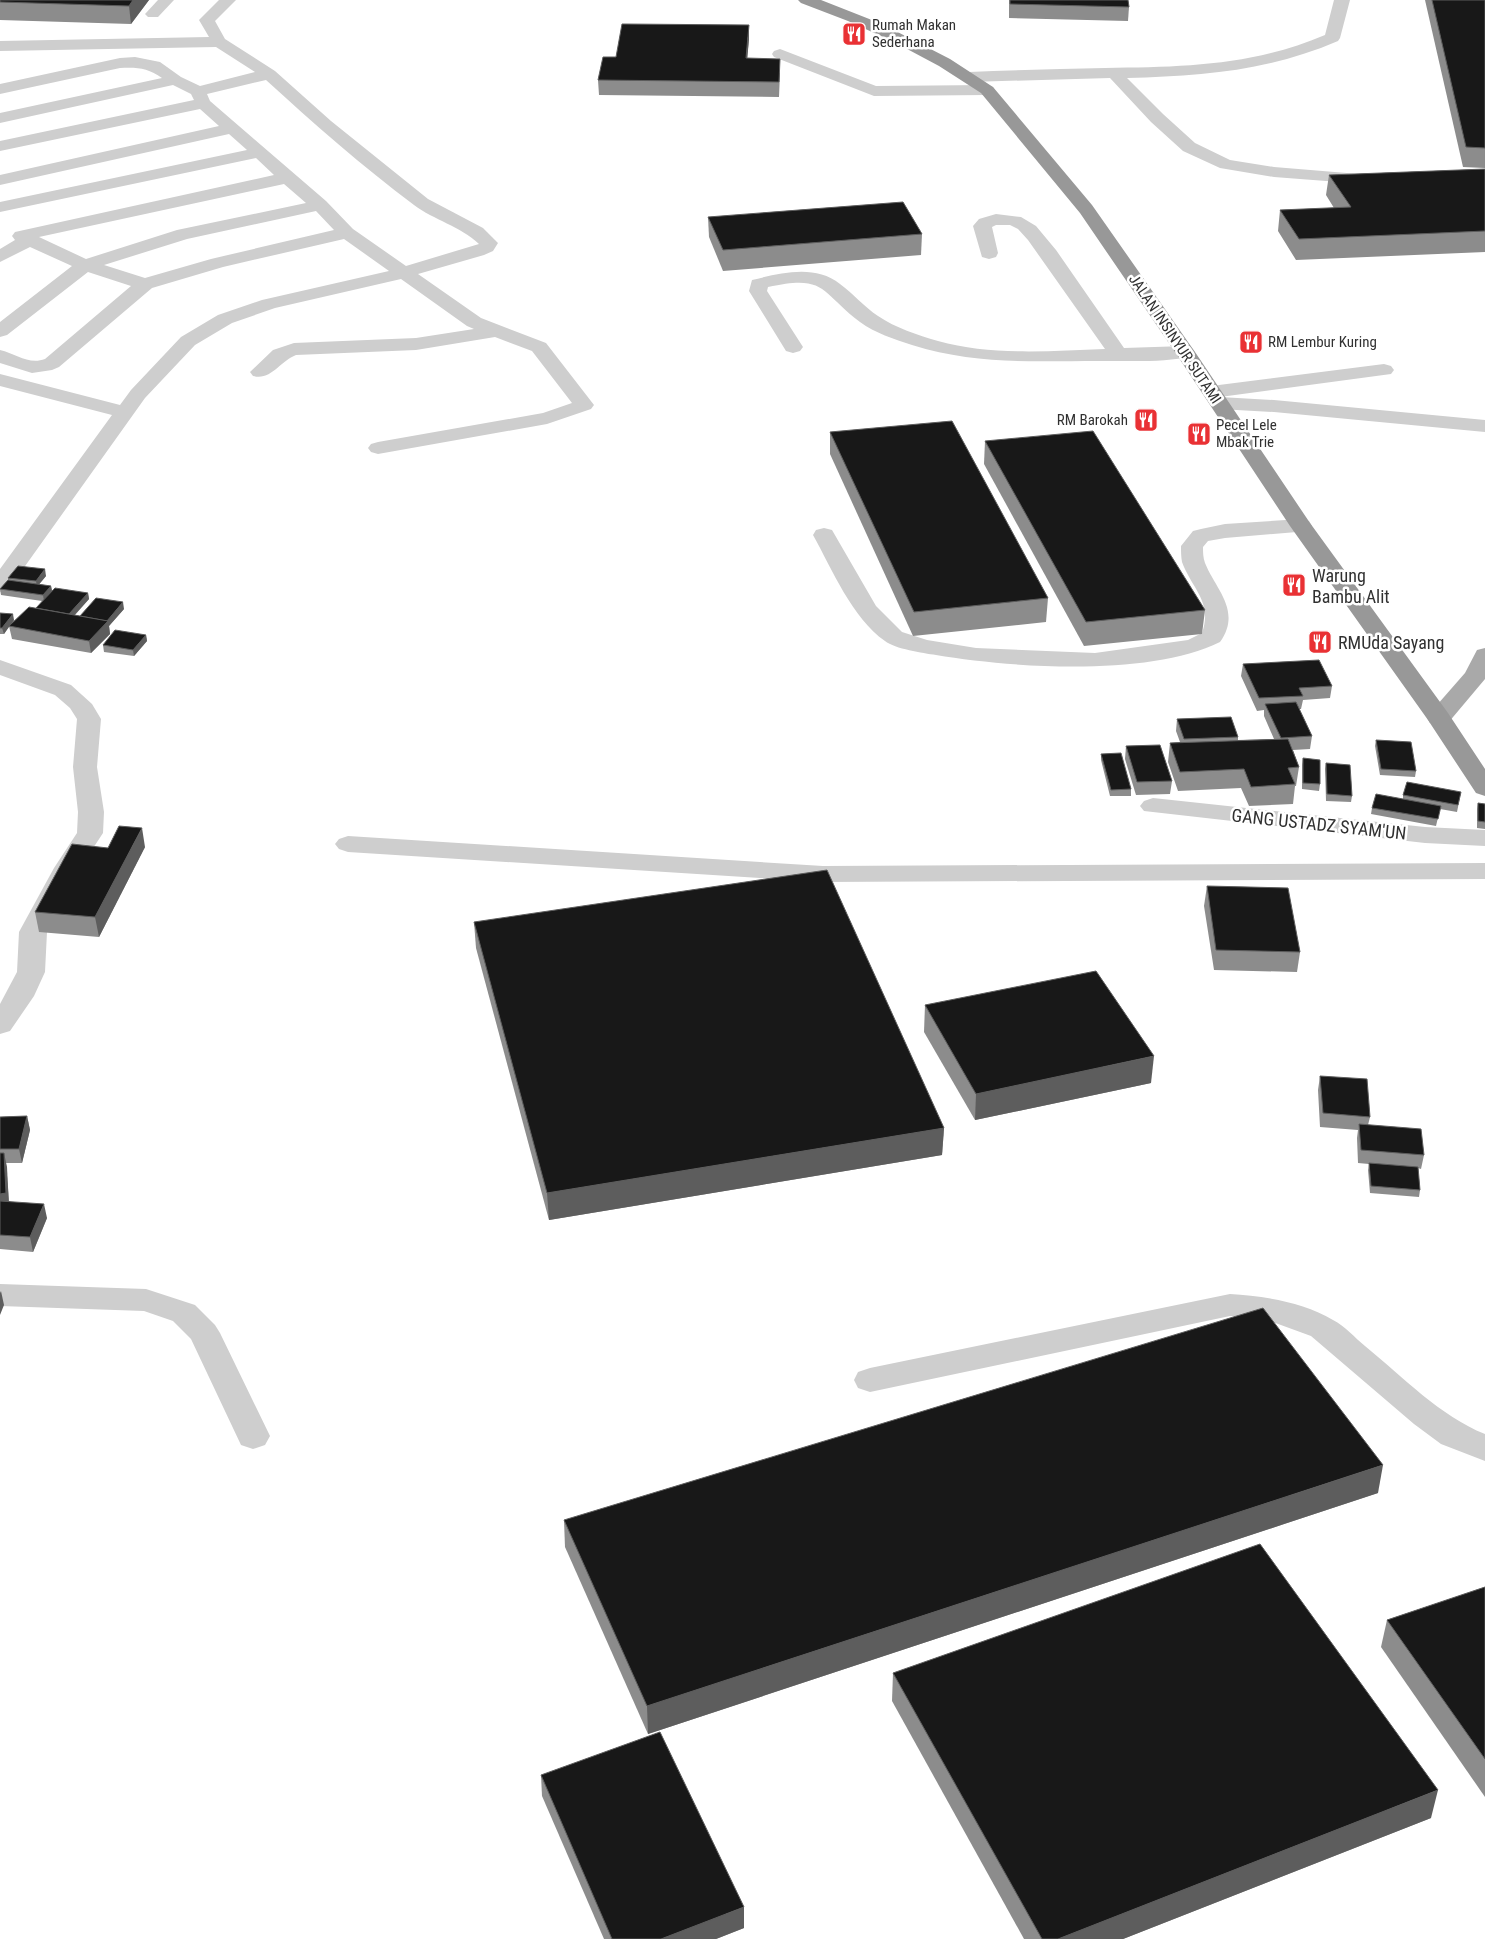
<svg xmlns="http://www.w3.org/2000/svg" width="1485" height="1939" font-family="'Roboto Condensed',sans-serif">
	<style>
		.lines { fill: none; stroke-linecap: round; stroke-linejoin: round }
		.minor { fill: #cecece; fill-rule: evenodd }
		.major { fill: #a9a9a9; fill-rule: evenodd }
		.highway { fill: #989898; fill-rule: evenodd }
		.wall { fill: #8c8c8c }
		.shaded-wall { fill: #5d5d5d }
		.building { fill: #181818; stroke: #5d5d5d }
		.labels { text-anchor: middle; dominant-baseline: central; stroke-width: 5; stroke-linejoin: round; paint-order: stroke }
		.far-poi-label { font-size: 15px; fill: #313131; stroke: #fff; text-anchor: start }
		.far-street-label { font-size: 15px; fill: #313131; stroke: #fff }
		.poi-label { font-size: 18px; fill: #313131; stroke: #fff; text-anchor: start }
		.street-label { font-size: 18px; fill: #313131; stroke: #fff }
	</style>
	<rect width="100%" height="100%" fill="#fff"/>
	<g class="lines">
		<!-- minor -->
		<g class="minor">
			<polygon points="158,0 174,0 158,17 148,17 145,14"/>
			<path d="M219,0H236L215,21L225,39L275,71L331,121L428,199L483,228L498,243L493,251L484,255L418,274L481,318L546,343L594,405L591,409L547,424L378,454L371,452L368,448L371,444L378,442L543,413L572,403L532,351L495,337L416,350L296,355C280,361 271,381 253,376L250,372L273,350L294,343L416,338L474,329L467,326L401,279L275,308L232,323L195,345L145,398L8,590L0,592V569L112,415L0,386V374L120,405L131,390L181,337L218,315L262,300L389,271L344,239L223,267L152,288L59,367L52,370L32,373L0,363V350C16,354 29,365 45,359L131,286L88,272L7,335L0,337V322L72,266L30,247L0,262V249L15,240L12,236L15,232L274,175L256,158L0,212V202L247,150L229,134L0,185V175L219,126L200,109L0,151V141L194,100L191,94L173,85L0,123V113L162,78C148,68 137,67 120,68L0,94V84L120,58L135,57L160,62L181,77L200,86L255,72L216,47L0,51V41L209,37L199,20ZM266,80C313,123 362,166 414,205C434,220 460,226 479,244L406,266L353,229L326,201L210,101L207,94ZM284,184L306,203L177,230L86,259L39,237ZM316,211L334,230L211,259L145,278L104,265L187,239Z"/>
			<path d="M1334,0H1350L1340,38L1338,41C1268,71 1202,76 1127,78L1163,114L1195,143L1230,160L1274,167L1371,175L1374,179L1371,183L1365,184L1274,177L1220,168L1183,151L1151,122L1110,78L969,82L963,80L961,77L963,74L969,72C1014,70 1060,69 1105,68C1184,67 1252,66 1325,35Z"/>
			<polygon points="780,49 876,86 987,85 993,87 995,90 993,93 987,95 874,96 774,57 772,54 774,51"/>
			<path d="M996,214L1021,217L1036,226L1056,250L1124,348L1185,346L1192,348L1195,352L1192,356C1169,362 1140,361 1116,361C1045,360 982,367 912,345C894,339 875,333 860,322C820,292 827,274 768,287L767,291L803,347L800,351L793,353L786,351L749,291L752,280C781,273 815,264 840,284C854,294 864,307 878,316C896,328 917,335 938,341C991,356 1050,351 1105,349L1028,240L1018,229L1010,225H996L992,227L998,253L996,257L989,259L982,257L973,226L979,219Z"/>
			<polygon points="1384,364 1391,366 1394,370 1391,374 1220,397 1274,400 1485,420 1485,432 1274,412 1219,409 1212,407 1209,403 1212,399 1219,397 1212,395 1209,391 1212,387 1219,385"/>
			<path d="M1301,519L1309,521L1312,526L1309,531L1225,538L1208,541L1203,547C1203,552 1203,558 1205,563C1216,590 1242,611 1220,642C1150,677 1013,668 936,655C923,653 895,649 885,641C852,618 832,569 813,535L816,530L824,528L832,530L876,606L902,632L927,640L976,648L1095,653L1188,640L1202,633C1213,602 1192,589 1182,562C1181,557 1181,551 1181,546L1193,531L1201,529L1225,524Z"/>
			<polygon points="0,660 71,685 92,704 101,719 97,767 104,812 103,833 80,868 47,932 45,972 34,996 10,1031 0,1034 0,1004 17,972 19,932 54,868 77,833 78,812 73,767 77,719 70,708 55,695 0,675"/>
			<polygon points="1153,798 1425,827 1485,830 1485,846 1425,843 1144,811 1140,806 1144,801"/>
			<polygon points="348,836 823,866 1485,863 1485,879 823,882 348,852 339,849 335,844 339,839"/>
			<polygon points="0,1284 146,1289 195,1305 215,1325 220,1333 270,1436 265,1445 253,1449 241,1445 191,1339 173,1321 144,1311 0,1306"/>
			<path d="M1230,1294C1264,1296 1303,1302 1333,1320C1345,1326 1355,1338 1365,1346C1403,1377 1440,1416 1485,1434V1461L1441,1444L1414,1424L1311,1336L1262,1318L1230,1316L870,1392L858,1388L854,1380L858,1372L870,1368Z"/>
		</g>
		<!-- major -->
		<polygon class="major" points="1485,648 1485,679 1448,723 1439,725 1430,723 1427,718 1430,713 1465,673 1477,650"/>
		<!-- highway -->
		<polygon class="highway" points="798,0 821,0 882,24 950,59 993,87 1092,205 1195,352 1310,523 1448,713 1485,769 1485,796 1476,793 1428,720 1290,526 1175,352 1080,213 981,93 939,66 894,42 848,21 801,3"/>
	</g>
	<!-- wall -->
	<g class="wall">
		<polygon points="0,0 149,0 131,24 0,20"/>
		<polygon points="1009,0 1128,0 1129,7 1128,21 1009,18"/>
		<polygon points="1425,0 1485,0 1485,168 1463,167"/>
		<polygon points="749,39 747,58 780,73 779,97 599,95 598,80 616,57"/>
		<polygon points="1485,169 1485,252 1296,260 1278,231 1280,210 1334,208 1326,195 1329,175"/>
		<polygon points="708,217 922,234 921,255 723,271 709,237"/>
		<polygon points="830,432 1048,598 1046,622 913,636 830,454"/>
		<polygon points="985,441 1205,610 1202,634 1084,646 984,464"/>
		<polygon points="46,576 39,584 51,586 52,590 88,593 89,599 75,615 80,616 124,609 109,626 110,634 91,653 12,639 9,626 4,634 0,634 0,613 14,620 10,625 36,608 42,601 1,595 0,589 8,580 8,578"/>
		<polygon points="146,635 147,641 134,656 104,652 103,645"/>
		<polygon points="1243,664 1332,686 1330,698 1303,700 1301,709 1299,709 1312,736 1310,749 1293,750 1299,767 1296,786 1295,786 1293,804 1249,806 1241,788 1178,791 1168,762 1170,743 1180,742 1176,731 1177,719 1238,737 1238,740 1274,739 1264,716 1264,710 1257,711 1241,676"/>
		<polygon points="1376,740 1416,771 1415,777 1380,775 1375,746"/>
		<polygon points="1126,746 1172,781 1170,794 1136,795 1125,759"/>
		<polygon points="1101,754 1131,789 1131,796 1110,796 1101,760"/>
		<polygon points="1303,758 1320,784 1319,791 1302,789 1302,765"/>
		<polygon points="1326,763 1352,796 1351,802 1326,801 1325,769"/>
		<polygon points="1461,792 1457,812 1440,809 1436,826 1371,814 1372,808 1403,799 1403,795"/>
		<polygon points="1478,803 1485,804 1485,829 1477,828 1477,809"/>
		<polygon points="145,847 99,937 39,932 35,912 108,848"/>
		<polygon points="1207,886 1300,952 1297,972 1214,970 1204,906"/>
		<polygon points="474,922 944,1128 942,1155 549,1220 476,948"/>
		<polygon points="925,1005 1151,1083 975,1120 924,1032"/>
		<polygon points="1320,1076 1370,1117 1368,1125 1424,1155 1421,1169 1418,1168 1420,1190 1419,1197 1370,1193 1368,1170 1369,1164 1358,1163 1357,1138 1358,1130 1320,1127 1318,1090"/>
		<polygon points="27,1116 30,1130 22,1163 6,1163 9,1201 47,1218 33,1252 0,1249 0,1117"/>
		<polygon points="1378,1493 648,1734 565,1547 564,1520"/>
		<polygon points="1485,1587 1485,1797 1381,1647 1387,1620"/>
		<polygon points="893,1673 1431,1818 1123,1939 1024,1939 892,1701"/>
		<polygon points="541,1775 744,1928 716,1939 604,1939 542,1796"/>
	</g>
	<!-- shaded-wall -->
	<g class="shaded-wall">
		<polygon points="133,0 149,0 131,24 129,6"/>
		<polygon points="749,25 749,39 746,73 746,58"/>
		<polygon points="45,569 46,576 37,587 36,581"/>
		<polygon points="51,586 52,592 44,601 43,595"/>
		<polygon points="88,593 89,599 70,620 69,614"/>
		<polygon points="123,602 124,609 109,626 110,634 91,653 89,641"/>
		<polygon points="13,614 14,620 4,634 2,628"/>
		<polygon points="146,635 147,641 134,656 133,650"/>
		<polygon points="142,828 145,847 99,937 95,917"/>
		<polygon points="1154,1056 1151,1083 975,1120 976,1094"/>
		<polygon points="27,1116 30,1130 22,1163 19,1149"/>
		<polygon points="944,1128 942,1155 549,1220 547,1193"/>
		<polygon points="4,1153 7,1167 9,1207 0,1209 0,1194"/>
		<polygon points="44,1204 47,1218 33,1252 30,1237"/>
		<polygon points="1,1291 4,1305 0,1315 0,1293"/>
		<polygon points="1383,1465 1378,1493 648,1734 647,1706"/>
		<polygon points="1438,1790 1431,1818 1123,1939 1058,1939"/>
		<polygon points="744,1907 744,1928 716,1939 661,1939"/>
	</g>
	<!-- building -->
	<g class="building">
		<polygon points="0,0 133,0 129,6 0,2"/>
		<polygon points="1010,0 1128,0 1129,7 1010,4"/>
		<polygon points="1432,0 1485,0 1485,148 1466,147"/>
		<polygon points="622,24 749,25 746,58 780,59 779,82 598,80 603,57 616,57"/>
		<polygon points="1485,169 1485,231 1299,239 1280,210 1351,207 1329,175"/>
		<polygon points="903,202 922,234 723,250 708,217"/>
		<polygon points="952,421 1048,598 914,612 830,432"/>
		<polygon points="1093,431 1205,610 1086,622 985,441"/>
		<polygon points="18,566 45,569 36,581 8,578"/>
		<polygon points="8,580 51,586 43,595 0,589"/>
		<polygon points="55,588 88,593 69,614 36,608"/>
		<polygon points="96,598 123,602 107,621 80,616"/>
		<polygon points="29,607 108,621 89,641 9,626"/>
		<polygon points="0,613 13,614 2,628 0,628"/>
		<polygon points="115,630 146,635 133,650 103,645"/>
		<polygon points="1319,660 1332,686 1299,688 1303,696 1259,698 1243,664"/>
		<polygon points="1296,702 1312,736 1281,738 1265,704"/>
		<polygon points="1231,717 1238,737 1184,739 1177,719"/>
		<polygon points="1288,739 1299,767 1288,768 1295,784 1251,787 1244,769 1180,772 1170,743"/>
		<polygon points="1376,740 1411,742 1416,771 1381,769"/>
		<polygon points="1160,745 1172,781 1137,782 1126,746"/>
		<polygon points="1121,753 1131,789 1111,790 1101,754"/>
		<polygon points="1303,758 1320,760 1320,784 1303,783"/>
		<polygon points="1326,763 1350,765 1352,796 1327,794"/>
		<polygon points="1407,782 1461,792 1458,805 1403,795"/>
		<polygon points="1376,794 1441,806 1438,819 1372,808"/>
		<polygon points="1478,803 1485,804 1485,822 1478,821"/>
		<polygon points="119,826 142,828 95,917 35,912 72,844 108,848"/>
		<polygon points="827,870 944,1128 547,1193 474,922"/>
		<polygon points="1207,886 1288,888 1300,952 1216,950"/>
		<polygon points="1096,971 1154,1056 976,1094 925,1005"/>
		<polygon points="1320,1076 1367,1079 1370,1117 1323,1113"/>
		<polygon points="27,1116 19,1149 0,1149 0,1117"/>
		<polygon points="1359,1124 1421,1129 1424,1155 1361,1150"/>
		<polygon points="0,1153 4,1153 6,1193 0,1194"/>
		<polygon points="1369,1163 1418,1167 1420,1190 1371,1186"/>
		<polygon points="0,1201 44,1204 30,1237 0,1235"/>
		<polygon points="1263,1308 1383,1465 647,1706 564,1520"/>
		<polygon points="1260,1544 1438,1790 1058,1939 1042,1939 893,1673"/>
		<polygon points="1485,1587 1485,1759 1387,1620"/>
		<polygon points="660,1732 744,1907 661,1939 612,1939 541,1775"/>
	</g>
	<!-- icons -->
	<defs>
		<g id="restaurant-square" transform="scale(1.25)"><rect x="-9" y="-9" width="18" height="18" rx="4" fill="#e93134" stroke="#fff"/><path d="M-5-6h1v4h1v-4h1v4h1v-4h1v5L-1.5 .5V6h-2V.5L-5-1ZM5-6V6H3V1.5H1.5Q1.5-4 5-6Z" fill="#fff"/></g>
	</defs>
	<g fill-rule="evenodd">
		<use href="#restaurant-square" x="854" y="34"/>
		<use href="#restaurant-square" x="1251" y="342"/>
		<use href="#restaurant-square" x="1146" y="420"/>
		<use href="#restaurant-square" x="1199" y="434"/>
		<use href="#restaurant-square" x="1294" y="585"/>
		<use href="#restaurant-square" x="1320" y="642"/>
	</g>
	<g class="labels">
		<!-- far-poi labels -->
		<g class="far-poi-label">
			<text x="872" y="25">Rumah Makan<tspan x="872" dy="17">Sederhana</tspan></text>
			<text x="1268" y="342">RM Lembur Kuring</text>
			<text x="1128" y="420" text-anchor="end">RM Barokah</text>
			<text x="1216" y="425">Pecel Lele<tspan x="1216" dy="17">Mbak Trie</tspan></text>
		</g>
		<!-- far-street labels -->
		<g class="far-street-label">
			<text transform="translate(1175 339) rotate(56)">JALAN INSINYUR SUTAMI</text>
		</g>
		<!-- poi labels -->
		<g class="poi-label">
			<text x="1312" y="575">Warung<tspan x="1312" dy="21">Bambu Alit</tspan></text>
			<text x="1338" y="642">RMUda Sayang</text>
		</g>
		<!-- street labels -->
		<g class="street-label">
			<text transform="translate(1319 824) rotate(6)">GANG USTADZ SYAM'UN</text>
		</g>
	</g>
</svg>
